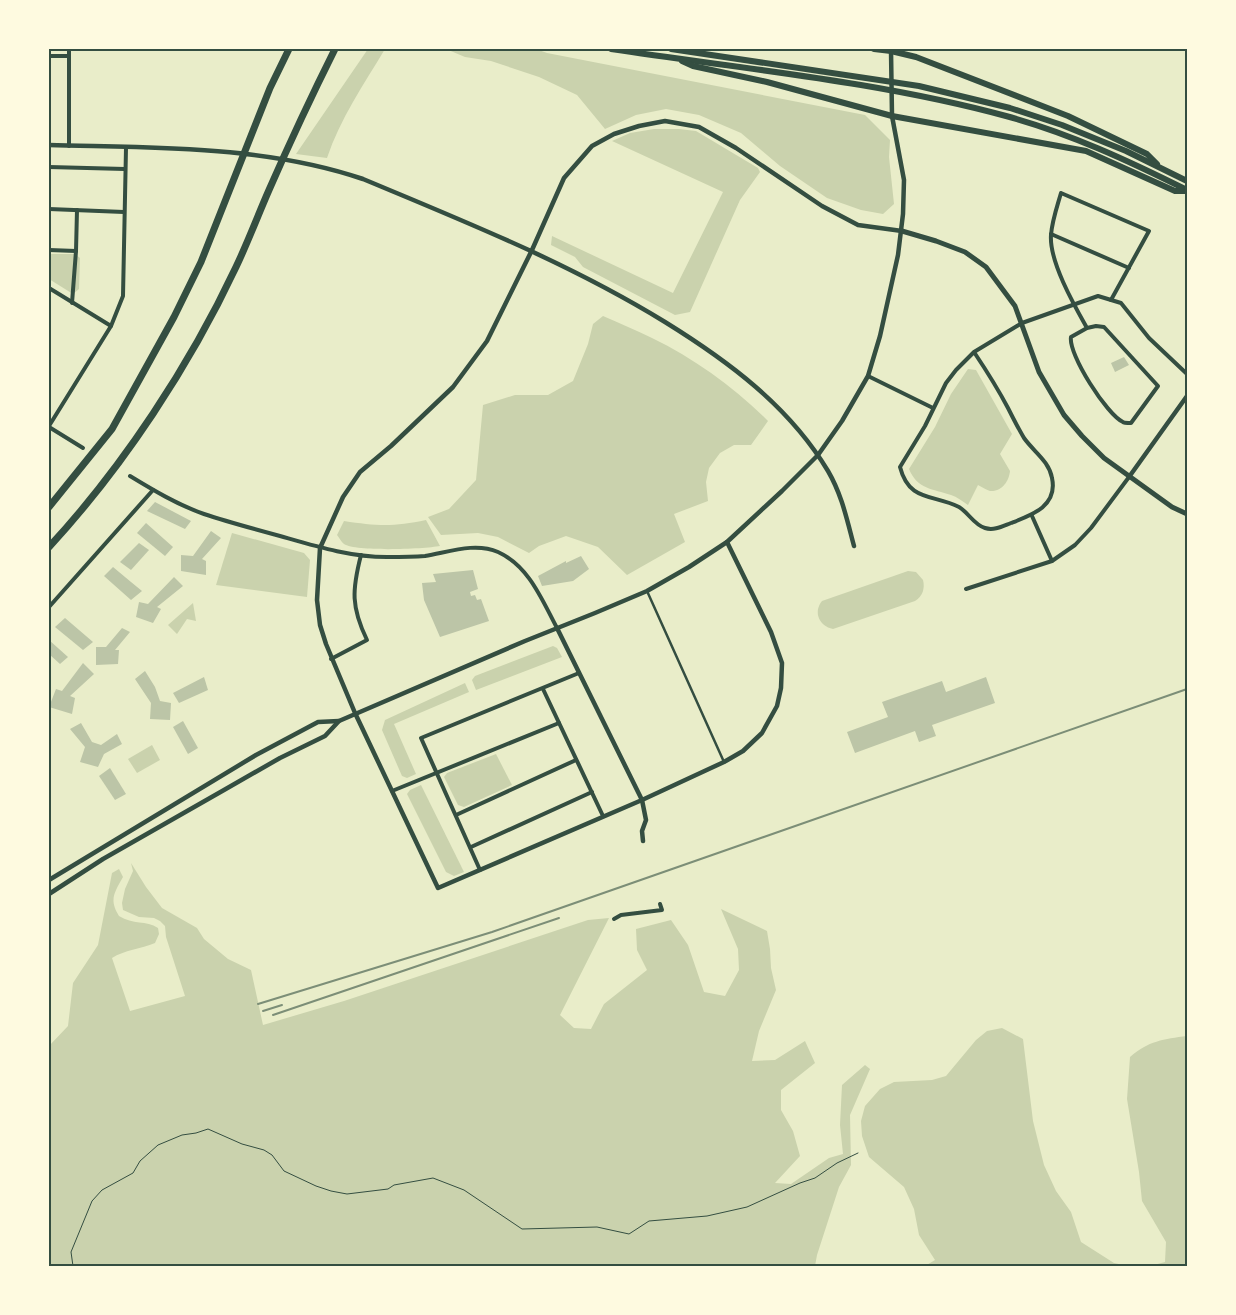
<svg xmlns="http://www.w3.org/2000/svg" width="1236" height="1315" font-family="'Noto Serif',serif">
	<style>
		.green { fill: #cad2ad }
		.building { fill: #bcc5a7 }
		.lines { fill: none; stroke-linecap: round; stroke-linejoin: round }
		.path { stroke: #344e41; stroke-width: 1 }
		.pedestrian { stroke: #344e41; stroke-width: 2.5 }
		.minor { stroke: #344e41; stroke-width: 4 }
		.tertiary { stroke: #344e41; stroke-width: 4.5 }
		.secondary { stroke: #344e41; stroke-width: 5 }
		.trunk { stroke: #344e41; stroke-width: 6 }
		.motorway { stroke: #344e41; stroke-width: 7 }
		.rail { stroke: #7c8e77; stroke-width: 2 }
		.neatline { fill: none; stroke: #344e41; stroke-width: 2 }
	</style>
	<rect width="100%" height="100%" fill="#e9edc9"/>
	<!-- green -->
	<g class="green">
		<path d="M368,49H385C364,84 340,119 327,158L296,154Z"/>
		<polygon points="446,49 536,49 547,53 865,115 890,140 889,157 894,204 883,214 861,210 827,198 780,166 741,133 699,115 666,109 636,115 605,129 577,95 539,77 491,61 465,57"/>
		<polygon points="654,129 679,129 696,131 758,168 760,172 740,200 690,312 675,315 583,267 575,257 551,245 552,236 673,293 723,192 612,141 630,133"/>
		<polygon points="49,254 75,254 80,258 79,289 73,294 49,279"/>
		<path d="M603,316C619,323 636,330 652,338C695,359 734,387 768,421L751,445H734L720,453L709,468L706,482L708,501L674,514L685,542L627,575L598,547L566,536L539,546L529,553L498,537L478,533L441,535L428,517L449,509L476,480L483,405L515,395H548L573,381L588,344L593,324Z"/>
		<path d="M968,369L976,370L1012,434L1000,454L1010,471C1009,481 1002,492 990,491C987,490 982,487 978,485L968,505C962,501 957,497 951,495C933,489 917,489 909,469L935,427L951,394Z"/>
		<path d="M426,520L440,546C424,549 357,552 344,544C341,542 339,537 337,535L344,521C376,526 394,527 426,520Z"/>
		<polygon points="232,533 304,553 310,560 307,597 216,585"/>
		<path d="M908,571L916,572L923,580C925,588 923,596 915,601L833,629C819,626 813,612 822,601Z"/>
		<polygon points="193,603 196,621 187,619 177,634 168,625"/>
		<polygon points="553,646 557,648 562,657 476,690 472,680 475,676"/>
		<polygon points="465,683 469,692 394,724 416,774 407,778 402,776 382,730 385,720"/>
		<polygon points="152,745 160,760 137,773 128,759"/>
		<polygon points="496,754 512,785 464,807 458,805 444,777 447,773"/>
		<polygon points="421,785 464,872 454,876 446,872 407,794 410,790"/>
		<path d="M131,863L146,887L162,908L197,928L204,939L228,959L251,970L263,1025L344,1001L588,920L609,918L560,1015L574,1028L591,1029L604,1004L647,970L637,950L636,929L671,920L688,945L704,992L725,996L739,970L738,949L721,909L767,931L770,949L771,968L776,990L759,1031L752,1061L775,1060L805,1041L815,1063L781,1090V1110L793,1131L800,1156L775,1183L791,1184L829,1158L843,1154L840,1125L842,1085L865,1065L870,1069L850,1115L851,1165L839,1187L817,1255L815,1266H49V1046L68,1026L73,983L98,945L112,873L119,869L123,877C114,893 109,900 119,916C133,925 146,920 158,928L159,934L155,943C141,949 124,950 112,958L130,1011L185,996L166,937L165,926L160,921L154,918L139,917L123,910L122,903L125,889L133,871Z"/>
		<polygon points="1002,1028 1023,1039 1033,1121 1044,1165 1056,1191 1071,1212 1081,1242 1114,1263 1128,1266 925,1266 935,1260 919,1235 914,1209 904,1187 869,1157 862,1136 861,1121 865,1106 880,1089 894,1082 932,1080 946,1076 976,1040 987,1031"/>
		<path d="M1187,1036V1266H1150L1165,1262L1166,1242L1142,1201L1139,1172L1127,1099L1130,1057C1148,1041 1164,1039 1187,1036Z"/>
	</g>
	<!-- building -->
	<g class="building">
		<polygon points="1124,357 1129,365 1115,372 1111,363"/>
		<polygon points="155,502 191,521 185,529 147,511"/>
		<polygon points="146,523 173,547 165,556 137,533"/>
		<polygon points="211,531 221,538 202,559 206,561 206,575 181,571 181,555 193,556"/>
		<polygon points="139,543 149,550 131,570 120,562"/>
		<polygon points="581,556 589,569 573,581 542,586 538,576 566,561 566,563"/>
		<polygon points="113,567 131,582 142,591 131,600 104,576"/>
		<polygon points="473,570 478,589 470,592 471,596 475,595 477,600 481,599 489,621 440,637 424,600 422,583 436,582 433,574"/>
		<polygon points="174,577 183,586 157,607 161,609 153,623 136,617 139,602 148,604"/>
		<polygon points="65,618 93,642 83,650 55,627"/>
		<polygon points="122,628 130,632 115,650 119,650 118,664 96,665 96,647 106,647"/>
		<polygon points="49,640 68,657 60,664 49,654"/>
		<polygon points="83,663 94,674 70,696 75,698 72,714 49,707 56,689 62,691"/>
		<polygon points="145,671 155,687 160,701 171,703 170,720 150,719 151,703 135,679"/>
		<polygon points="204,677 208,690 179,703 173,693"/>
		<polygon points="986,677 995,703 932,725 936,736 919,742 915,731 855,753 847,732 888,717 882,702 942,681 946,692"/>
		<polygon points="183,721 198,748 188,754 173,727"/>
		<polygon points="81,723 92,742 101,745 117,734 122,744 104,754 98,767 80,762 85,747 70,729"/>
		<polygon points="110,768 126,794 115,800 99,776"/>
	</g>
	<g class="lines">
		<!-- path -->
		<polyline class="path" points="73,1266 71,1252 92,1201 102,1190 133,1173 140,1161 158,1145 182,1135 196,1133 208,1129 242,1144 264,1150 272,1155 284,1171 316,1186 331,1191 347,1194 388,1189 394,1185 433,1178 464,1190 522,1229 597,1227 629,1234 649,1221 707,1216 747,1207 800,1183 815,1178 837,1163 858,1153"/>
		<!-- pedestrian -->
		<polyline class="pedestrian" points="647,591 724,762"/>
		<!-- minor -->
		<g class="minor">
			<polyline points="49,56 69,56"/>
			<polyline points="69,146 69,49"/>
			<polyline points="49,167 125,169"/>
			<polyline points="49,209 124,212"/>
			<polyline points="1051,234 1129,268"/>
			<polyline points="49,250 76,251"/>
			<polyline points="49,288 111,326"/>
			<polyline points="72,303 76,251 77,210"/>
			<path d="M1087,328L1071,337C1068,354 1107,415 1123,422C1124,423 1130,423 1131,423L1158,386L1104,327L1096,326L1087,328C1074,305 1049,261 1051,235C1052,221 1057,207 1061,193L1149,231L1111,300"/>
			<path d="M974,352C986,370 998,389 1008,408C1013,418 1018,428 1024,438C1034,452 1049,461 1052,478C1058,506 1032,515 1011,523C1003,526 994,531 985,528C974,525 968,512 959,507C933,494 909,502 900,467L925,426L946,383L956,370L974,352L1022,323L1098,296L1121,303L1149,338L1187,374"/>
			<polyline points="868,376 933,408"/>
			<polyline points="49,426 111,326 123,296 126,148"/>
			<polyline points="49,427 83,448"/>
			<path d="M130,476C153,490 178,505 204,514C228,522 254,529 280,536C315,546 350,557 387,557C399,557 412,557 425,556C449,552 475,542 498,552C529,566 542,600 557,628"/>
			<polyline points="1032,516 1052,561"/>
			<polyline points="966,589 1052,561 1075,545 1091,528 1129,477"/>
			<polyline points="49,607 153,490"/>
			<path d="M331,659L367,640C351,607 352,590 361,555"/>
			<polyline points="543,689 603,816"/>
			<polyline points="392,791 559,723"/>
			<polyline points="456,815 576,760"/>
			<polyline points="471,847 592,792"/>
			<polyline points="480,870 421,738 579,673"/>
			<polyline points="614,919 621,915 662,910 660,904"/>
		</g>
		<!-- tertiary -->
		<g class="tertiary">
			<path d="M49,145C153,148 263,145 363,179C466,222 569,263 665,322C728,361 789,406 828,471C842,495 847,520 854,546"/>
			<polyline points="1129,477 1187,396"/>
			<polyline points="727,542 771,632 782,663 781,688 777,706 762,733 743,751 724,762 642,800 438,888 355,713 326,644 320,625 317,600 320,548 343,497 360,472 391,446 453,387 487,341 532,250 564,178 592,146 614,134 639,126 665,121 699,127 736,148 822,206 858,225 902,231"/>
			<polyline points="557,628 642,800 646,820 642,831 643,841"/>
			<polyline points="49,880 256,755 318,722 339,721"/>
			<polyline points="49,894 103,859 224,790 280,758 325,736 339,721 525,641 595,613 647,591 689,567 727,542 782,491 818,455 842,421 868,376 880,336 898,255 903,214 904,180 892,116 891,50"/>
		</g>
		<!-- secondary -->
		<polyline class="secondary" points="902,231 936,241 965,252 986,267 1015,306 1039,372 1064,415 1082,436 1104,458 1172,507 1187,514"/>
		<!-- trunk -->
		<g class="trunk">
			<path d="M611,49C743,69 877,81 1006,116C1069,133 1129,161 1187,190"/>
			<polyline points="671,49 919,86 1010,108 1062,125 1126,151 1187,181"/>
			<polyline points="874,49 891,51 916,57 1068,116 1147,154 1157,164"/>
			<polyline points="682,61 693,66 767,82 892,116 1086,151 1175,191 1186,191"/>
		</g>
		<!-- motorway -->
		<g class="motorway">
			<polyline points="49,507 112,429 174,317 201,262 270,88 289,49"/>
			<path d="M49,547C123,467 190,365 236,267C248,242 258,215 269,190C290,142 312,95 335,49"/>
		</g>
		<!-- rail -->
		<g class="rail">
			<polyline points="258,1004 492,932 1187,689"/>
			<polyline points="263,1011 282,1005"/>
			<polyline points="273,1015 559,918"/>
		</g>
	</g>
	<!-- border -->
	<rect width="1236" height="1315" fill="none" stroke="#fefae0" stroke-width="100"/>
	<rect x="50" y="50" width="1136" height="1215" class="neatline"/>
</svg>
